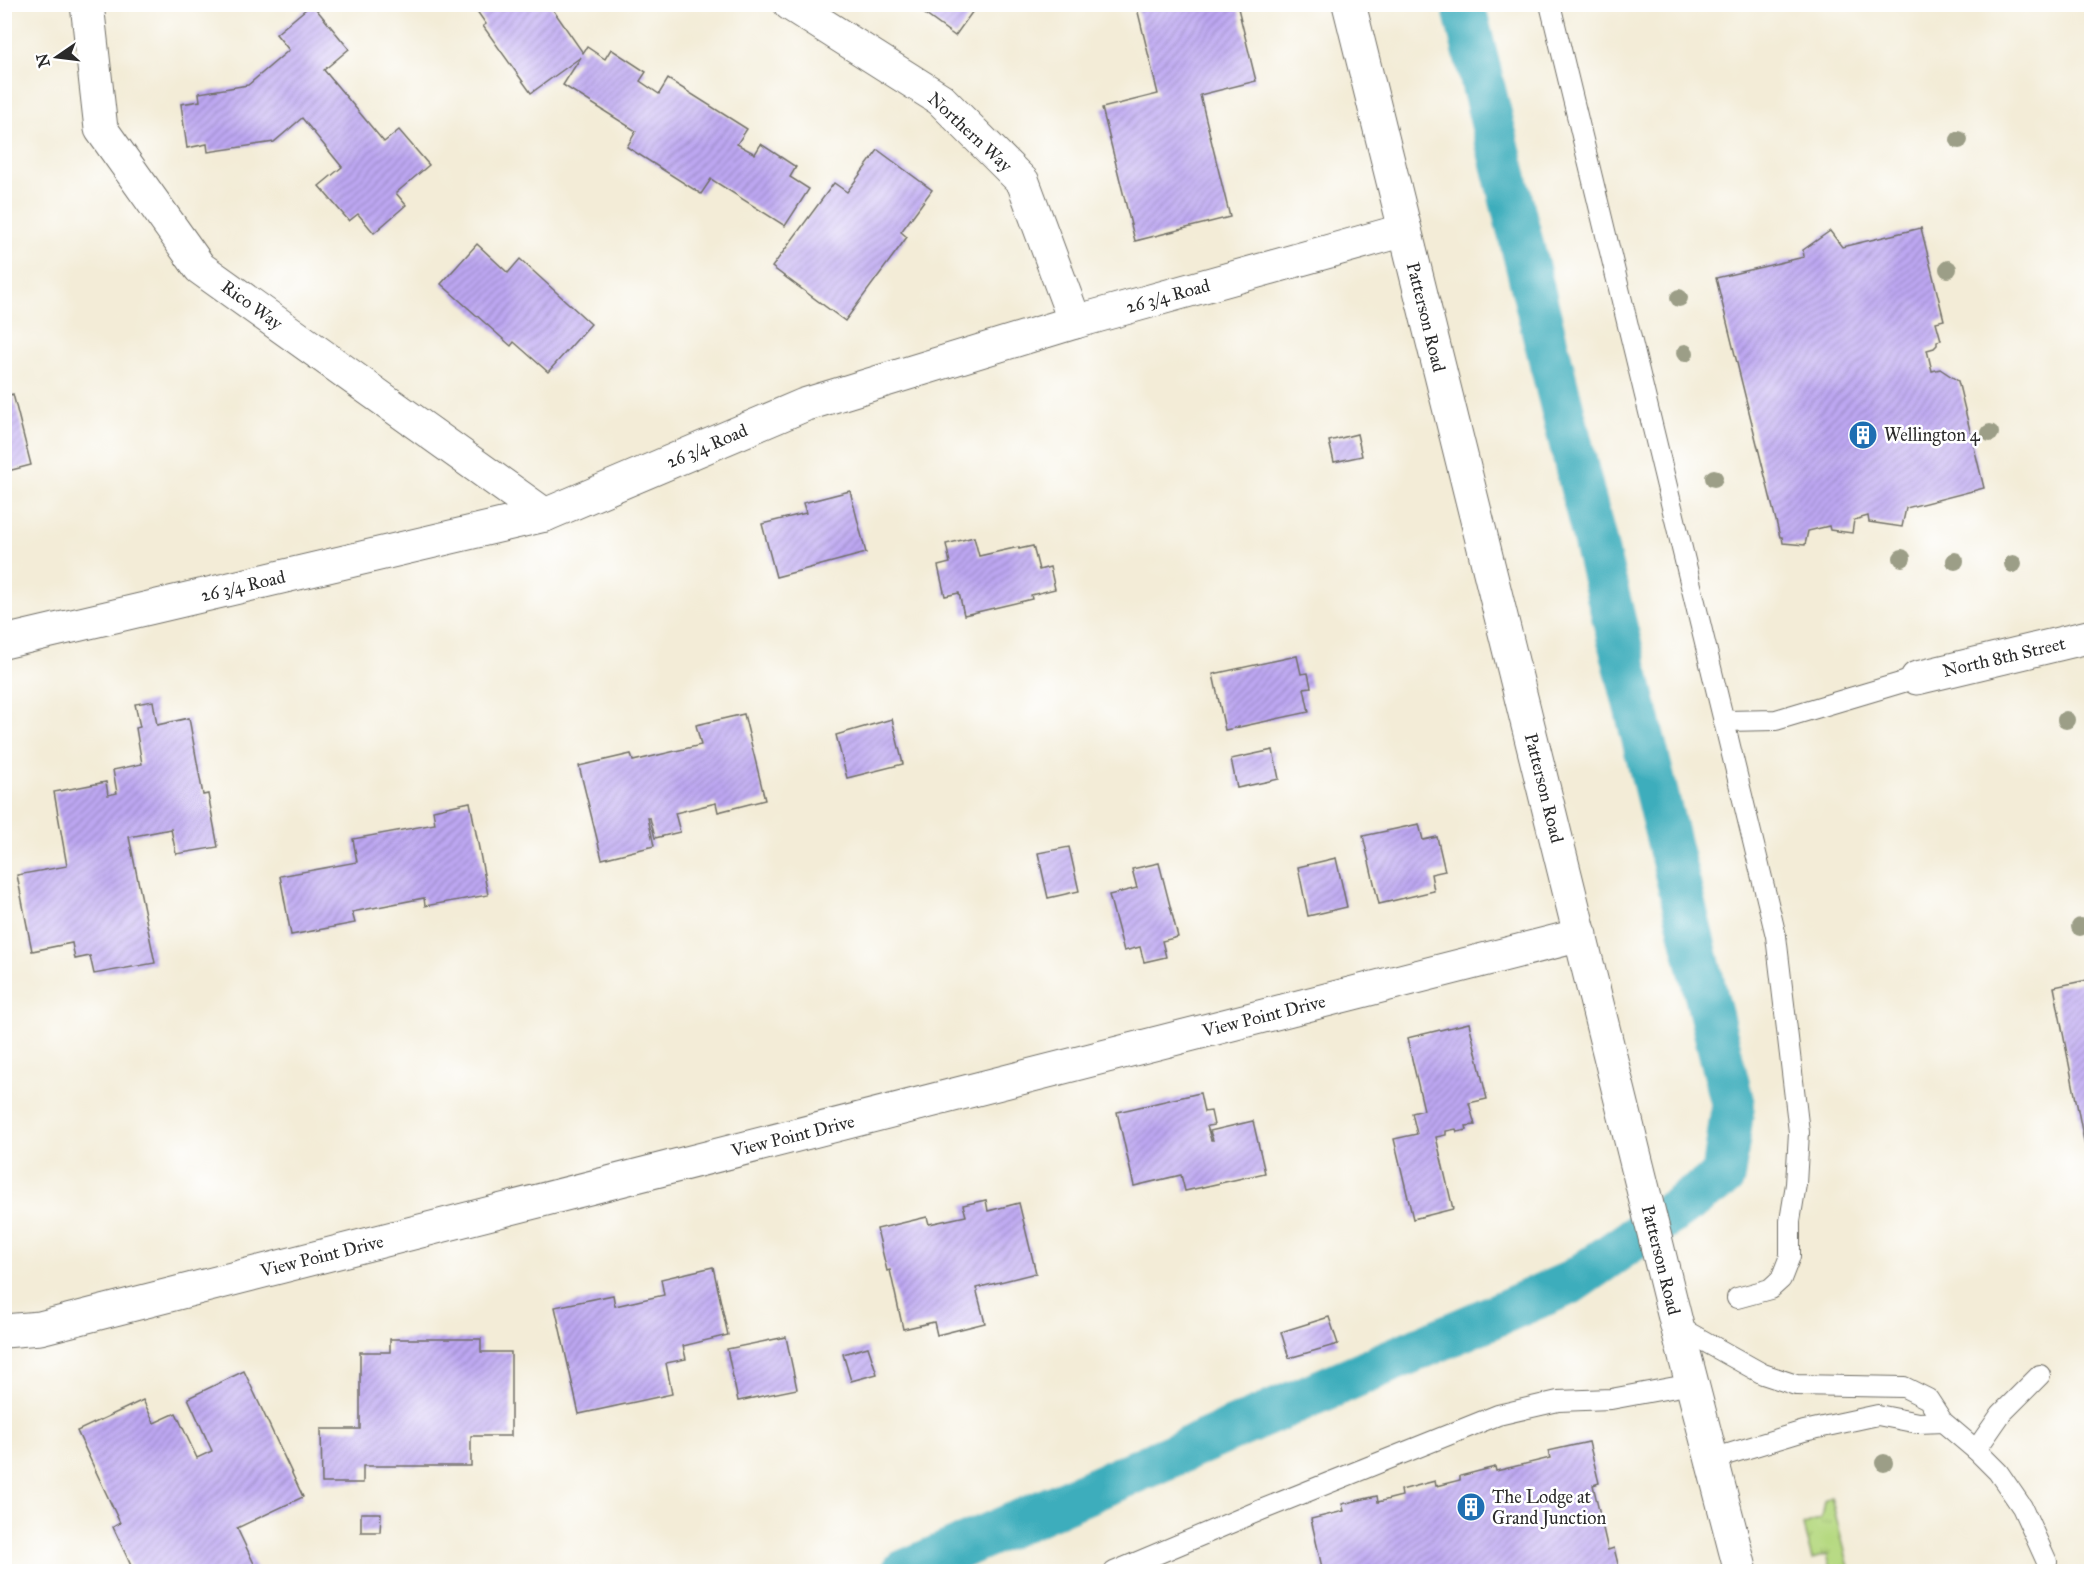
<svg xmlns="http://www.w3.org/2000/svg" width="2096" height="1576" font-family="'IM FELL Great Primer',serif">
	<style>
		.grass { fill: url(#grass-tufts); stroke: #708256; stroke-width: 1.5 }
		.lines { fill: none; stroke-linecap: round; stroke-linejoin: round }
		.canal { stroke: #3eadbc; stroke-width: 44 }
		.building { fill: url(#building-hatch) }
		.service-casing { stroke: #716f67; stroke-width: 22 }
		.minor-casing { stroke: #716f67; stroke-width: 35 }
		.primary-casing { stroke: #716f67; stroke-width: 35 }
		.service { stroke: #fff; stroke-width: 20 }
		.minor { stroke: #fff; stroke-width: 33 }
		.primary { stroke: #fff; stroke-width: 33 }
		.tree { fill: #9c9e87 }
		.labels { text-anchor: middle; dominant-baseline: central; stroke-width: 5; stroke-linejoin: round; paint-order: stroke }
		.street-label { font-size: 18px; fill: #2b2b2b; stroke: #fff }
		.poi-label { font-size: 18px; fill: #2b2b2b; stroke: #fff; text-anchor: start }
	</style>
	<defs>
		<pattern id="grass-tufts" width="24" height="20" patternUnits="userSpaceOnUse" patternTransform="scale(1.5)"><rect width="24" height="20" fill="#b6d981"/><path d="M3 7l-1-3M5 7V3M7 7l1-3M15 17l-1-3M17 17v-4M19 17l1-3" fill="none" stroke="#9dba70"/></pattern>
		<pattern id="building-hatch" width="6" height="6" patternUnits="userSpaceOnUse" patternTransform="scale(1.5)"><rect width="6" height="6" fill="#bda7f2"/><path d="M-1 1l2-2M0 6l6-6M5 7l2-2" fill="none" stroke="#9a88c4"/></pattern>
	</defs>
	<rect width="100%" height="100%" fill="#fff"/>
	<filter id="ink" filterUnits="userSpaceOnUse"><feTurbulence type="fractalNoise" baseFrequency=".0167" numOctaves="2"/><feDisplacementMap in="SourceGraphic" scale="12" xChannelSelector="R" yChannelSelector="G"/><feConvolveMatrix kernelMatrix="1 2 1 2 8 2 1 2 1" color-interpolation-filters="sRGB"/></filter>
	<filter id="wash" filterUnits="userSpaceOnUse"><feTurbulence type="fractalNoise" baseFrequency=".008" numOctaves="4" result="noise"/><feDisplacementMap in="SourceGraphic" scale="24" xChannelSelector="R" yChannelSelector="G"/><feGaussianBlur stdDeviation="1.35" result="paint"/><feColorMatrix in="noise" values="0 0 0 0 0 0 0 0 0 0 0 0 0 0 0 0 0 1.4 0 .05"/><feComposite in="paint" operator="in"/></filter>
	<g filter="url(#wash)">
		<rect width="100%" height="100%" fill="#f3ecd7"/>
		<!-- grass -->
		<polygon class="grass" points="1831,1497 1850,1571 1831,1571 1826,1555 1812,1559 1803,1526 1821,1518 1824,1501"/>
		<g class="lines">
			<!-- canal -->
			<polyline class="canal" points="903,1572 1570,1283 1723,1177 1733,1105 1463,4"/>
		</g>
		<g id="blocks">
			<!-- building -->
			<g class="building">
				<polygon points="312,4 349,49 324,70 384,142 399,130 429,165 396,193 406,205 374,233 358,214 349,221 319,186 342,167 302,118 274,142 208,152 207,144 187,148 181,104 200,101 199,93 248,85 289,50 276,34"/>
				<polygon points="472,4 549,4 583,53 587,47 605,59 611,49 646,72 640,81 659,94 668,79 747,129 737,144 755,154 761,144 796,167 790,177 809,189 785,226 711,179 701,194 627,147 636,131 563,85 581,57 531,93 483,26 486,24"/>
				<polygon points="911,4 978,4 955,36"/>
				<polygon points="1136,4 1237,4 1256,81 1200,95 1230,217 1135,241 1102,108 1158,94"/>
				<polygon points="878,150 932,190 901,232 907,237 845,321 772,267 834,183 847,192"/>
				<polygon points="1921,228 1944,320 1936,322 1941,340 1937,341 1937,345 1934,348 1927,350 1932,371 1940,369 1958,381 1984,488 1906,508 1902,527 1869,522 1868,516 1854,520 1852,533 1830,530 1829,526 1808,531 1805,545 1783,543 1782,537 1780,537 1716,278 1804,257 1803,250 1830,231 1842,247"/>
				<polygon points="477,244 508,273 520,259 591,324 548,372 514,342 511,346 441,284"/>
				<polygon points="4,375 10,395 13,394 31,465 4,472"/>
				<polygon points="1357,434 1362,456 1334,462 1329,441"/>
				<polygon points="850,491 866,553 776,577 762,524 806,513 803,503"/>
				<polygon points="974,537 979,556 1019,547 1019,549 1033,546 1039,570 1050,567 1055,589 1031,595 1032,599 964,615 959,593 945,596 938,566 950,563 946,544"/>
				<polygon points="1297,656 1301,674 1308,673 1311,687 1304,688 1309,712 1225,730 1213,674"/>
				<polygon points="153,701 157,725 189,718 203,795 208,794 218,847 176,854 171,829 129,837 155,963 94,974 90,956 75,959 72,943 32,951 17,875 67,866 54,792 106,782 108,795 117,793 113,770 142,764 136,728 140,727 135,704"/>
				<polygon points="744,714 765,800 718,812 716,803 675,813 680,832 655,838 650,818 648,818 654,846 602,859 579,766 631,754 633,761 701,745 696,725"/>
				<polygon points="892,719 903,764 847,778 836,735"/>
				<polygon points="1273,750 1279,779 1237,788 1231,759"/>
				<polygon points="470,802 488,895 425,906 424,898 352,912 355,923 291,935 280,876 357,862 353,839 435,824 433,810"/>
				<polygon points="1419,824 1423,840 1437,837 1445,871 1431,874 1434,891 1379,904 1363,836"/>
				<polygon points="1069,847 1079,891 1048,898 1038,853"/>
				<polygon points="1336,858 1347,907 1308,916 1298,867"/>
				<polygon points="1159,863 1178,937 1162,941 1166,957 1144,962 1140,947 1124,951 1109,895 1137,888 1132,869"/>
				<polygon points="2092,979 2092,1172 2090,1172 2054,987"/>
				<polygon points="1469,1023 1487,1099 1469,1103 1475,1125 1466,1126 1467,1130 1457,1132 1456,1129 1446,1131 1446,1135 1436,1137 1453,1209 1413,1219 1394,1139 1417,1134 1412,1113 1424,1110 1407,1038"/>
				<polygon points="1200,1093 1204,1112 1211,1111 1214,1125 1207,1126 1211,1140 1213,1140 1210,1131 1253,1121 1265,1173 1185,1191 1181,1175 1134,1186 1117,1112"/>
				<polygon points="986,1200 988,1211 1019,1203 1036,1273 976,1288 985,1323 937,1335 934,1322 903,1329 890,1270 887,1271 877,1229 927,1217 929,1224 966,1216 963,1205"/>
				<polygon points="713,1267 728,1335 683,1346 686,1359 666,1363 672,1394 579,1414 555,1307 613,1295 615,1306 664,1295 661,1279"/>
				<polygon points="1329,1317 1338,1344 1289,1358 1281,1332"/>
				<polygon points="786,1337 797,1389 738,1401 727,1349"/>
				<polygon points="390,1339 481,1339 481,1352 511,1352 511,1436 471,1436 471,1466 363,1466 363,1483 322,1483 321,1429 360,1429 360,1352 390,1352"/>
				<polygon points="868,1347 877,1374 851,1381 843,1354"/>
				<polygon points="244,1371 303,1497 237,1528 258,1572 156,1572 155,1569 149,1572 134,1572 113,1527 120,1523 77,1431 143,1400 154,1423 176,1413 197,1458 212,1451 188,1398"/>
				<polygon points="1589,1442 1599,1483 1593,1485 1608,1550 1614,1548 1620,1572 1323,1572 1311,1519 1344,1511 1342,1504 1377,1496 1378,1502 1402,1496 1401,1490 1435,1481 1436,1486 1460,1480 1460,1476 1495,1467 1496,1471 1550,1458 1548,1451"/>
				<polygon points="361,1513 381,1513 380,1532 361,1532"/>
			</g>
		</g>
	</g>
	<g filter="url(#ink)">
		<use href="#blocks" fill-opacity="0" stroke="#716f67" stroke-width="1.5"/>
		<g class="lines">
			<!-- service casing -->
			<g class="service-casing">
				<g id="service">
					<polyline points="1550,4 1776,936 1799,1132 1796,1184 1790,1221 1790,1256 1781,1279 1770,1289 1737,1298"/>
					<polyline points="1725,721 1776,720 1917,678"/>
					<polyline points="1677,1326 1763,1374 1796,1385 1904,1387 1928,1399 1943,1422 1976,1450 1998,1472 2022,1507 2047,1562"/>
					<polyline points="1976,1450 2001,1414 2040,1375"/>
					<polyline points="1712,1459 1804,1431 1878,1415 1918,1423 1943,1422"/>
					<polyline points="1114,1572 1261,1510 1498,1415 1558,1401 1611,1399 1692,1384"/>
				</g>
			</g>
			<!-- minor casing -->
			<g class="minor-casing">
				<g id="minor">
					<polyline points="87,4 101,129 200,268 545,515"/>
					<polyline points="790,4 940,99 1023,182 1075,322"/>
					<polyline points="4,642 545,515 804,405 1075,322 1405,230"/>
					<polyline points="1917,678 2092,636"/>
					<polyline points="4,1331 40,1328 1581,935"/>
				</g>
			</g>
			<!-- primary casing -->
			<g class="primary-casing">
				<polyline id="primary" points="1349,4 1677,1326 1741,1572"/>
			</g>
			<!-- service -->
			<use href="#service" class="service"/>
			<!-- minor -->
			<use href="#minor" class="minor"/>
			<!-- primary -->
			<use href="#primary" class="primary"/>
		</g>
		<!-- trees -->
		<g class="tree">
			<circle cx="1959" cy="140" r="9"/>
			<circle cx="1948" cy="269" r="9"/>
			<circle cx="1679" cy="298" r="9"/>
			<circle cx="1685" cy="353" r="9"/>
			<circle cx="1990" cy="433" r="9"/>
			<circle cx="1714" cy="478" r="9"/>
			<circle cx="1902" cy="558" r="9"/>
			<circle cx="1955" cy="561" r="9"/>
			<circle cx="2013" cy="564" r="9"/>
			<circle cx="2066" cy="720" r="9"/>
			<circle cx="2080" cy="927" r="9"/>
			<circle cx="1884" cy="1463" r="9"/>
		</g>
	</g>
	<!-- icons -->
	<defs>
		<g id="building-disc" transform="scale(1.5)"><circle r="9.5" fill="#1f6fb2" stroke="#fff"/><path d="M-4-6H4V6H1V3H-1V6H-4ZM-2.5-4.3h1.7v1.8h-1.7ZM.8-4.3h1.7v1.8H.8ZM-2.5-1h1.7V.8h-1.7ZM.8-1h1.7V.8H.8Z" fill="#fff"/></g>
	</defs>
	<g fill-rule="evenodd">
		<use href="#building-disc" x="1863" y="435"/>
		<use href="#building-disc" x="1471" y="1507"/>
	</g>
	<g class="labels">
		<!-- street labels -->
		<g class="street-label">
			<text transform="translate(970 132) rotate(43)">Northern Way</text>
			<text transform="translate(1168 296) rotate(-15)">26 3/4 Road</text>
			<text transform="translate(252 305) rotate(36)">Rico Way</text>
			<text transform="translate(1426 317) rotate(76)">Patterson Road</text>
			<text transform="translate(707 446) rotate(-23)">26 3/4 Road</text>
			<text transform="translate(243 586) rotate(-13)">26 3/4 Road</text>
			<text transform="translate(2004 657) rotate(-13)">North 8th Street</text>
			<text transform="translate(1544 788) rotate(76)">Patterson Road</text>
			<text transform="translate(1264 1016) rotate(-14)">View Point Drive</text>
			<text transform="translate(793 1136) rotate(-14)">View Point Drive</text>
			<text transform="translate(322 1256) rotate(-14)">View Point Drive</text>
			<text transform="translate(1661 1260) rotate(76)">Patterson Road</text>
		</g>
		<!-- poi labels -->
		<g class="poi-label">
			<text x="1884" y="435">Wellington 4</text>
			<text x="1492" y="1497">The Lodge at<tspan x="1492" dy="21">Grand Junction</tspan></text>
		</g>
	</g>
	<!-- margin -->
	<rect width="2096" height="1576" fill="none" stroke="#fff" stroke-width="24"/>
	<!-- north arrow -->
	<g transform="translate(57 57) rotate(256)" stroke="#ffffff" stroke-width="4.5" paint-order="stroke">
	<path d="M0-4.5L10 22L0 15L-10 22Z" fill="#2b2b2b"/>
	<text y="-9" font-size="16" font-weight="bold" text-anchor="middle" fill="#2b2b2b">N</text>
	</g>
</svg>
